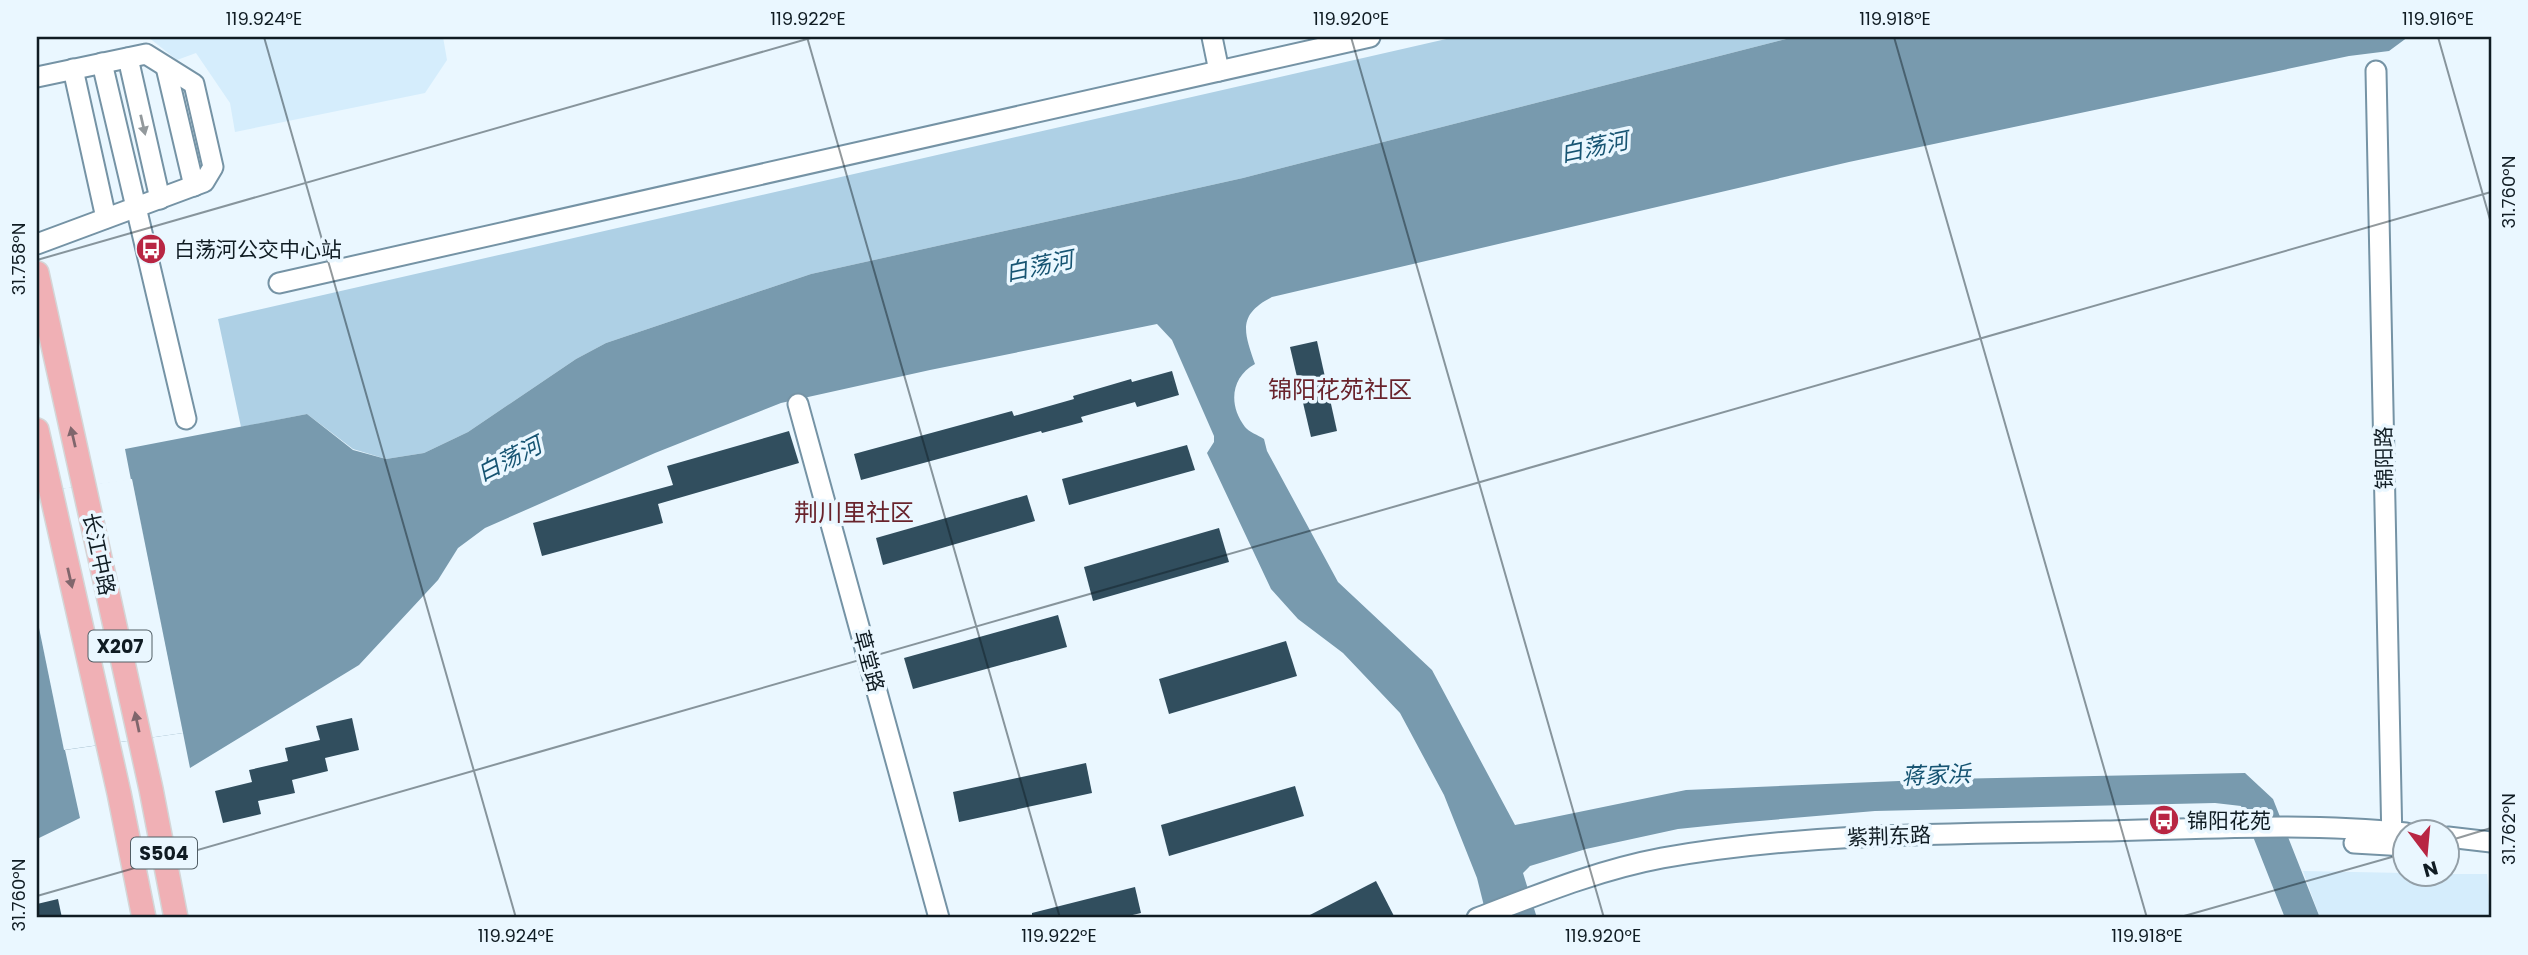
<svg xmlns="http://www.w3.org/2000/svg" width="2528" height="955" font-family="Poppins,'Noto Sans SC',sans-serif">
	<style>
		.built { fill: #d5edfc }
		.green { fill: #aed0e5 }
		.water { fill: #789aae }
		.pier { fill: #eaf7ff }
		.building { fill: #314e5e }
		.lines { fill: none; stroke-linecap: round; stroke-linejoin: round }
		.minor-casing { stroke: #7593a5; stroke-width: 23 }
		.major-casing { stroke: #d4d6d7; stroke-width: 26 }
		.minor { stroke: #fff; stroke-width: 19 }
		.major { stroke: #f0b0b5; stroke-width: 23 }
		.oneway { fill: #93999c }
		.oneway2 { fill: #80666c }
		.ticks { fill: none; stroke: #101c23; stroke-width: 2; stroke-opacity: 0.45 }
		.labels { text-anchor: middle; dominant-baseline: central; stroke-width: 7; stroke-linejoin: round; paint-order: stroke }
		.shield { fill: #eaf7ff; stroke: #515e65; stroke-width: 2 }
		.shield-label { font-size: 19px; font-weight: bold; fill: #101c23 }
		.poi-label { font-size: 21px; fill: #101c23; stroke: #eaf7ff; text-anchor: start }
		.street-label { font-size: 21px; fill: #101c23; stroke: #eaf7ff }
		.water-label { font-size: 23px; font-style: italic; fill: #165472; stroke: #eaf7ff }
		.quarter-label { font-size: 24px; fill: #69232c; stroke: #eaf7ff }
		.neatline { fill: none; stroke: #101c23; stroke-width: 2.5 }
		.ticks-label { font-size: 18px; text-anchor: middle; fill: #101c23 }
	</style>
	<rect width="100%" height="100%" fill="#eaf7ff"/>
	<!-- built -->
	<g class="built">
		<polygon points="148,37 443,37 447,60 425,93 235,132 230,103 196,53 177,60"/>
		<polygon points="2303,871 2405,873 2406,874 2487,874 2491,918 2320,918"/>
	</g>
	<!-- green -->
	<polygon class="green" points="1455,37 1794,37 1243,178 811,274 606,343 576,359 468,432 424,453 386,459 353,449 307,414 241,427 218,319"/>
	<!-- water -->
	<path class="water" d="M1794,37H2408L2389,51L2349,56L1849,162L1272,297C1237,315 1244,332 1255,364C1231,377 1228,405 1245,427C1249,432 1258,435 1264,439L1267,451L1338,582L1432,670L1515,825L1686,790L1947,779L2245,773L2273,799L2320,918H2285L2241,806L2215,803L1875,811L1736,823L1678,829L1586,849L1530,866L1523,873L1537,918H1487L1477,878L1444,795L1400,713L1343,653L1298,619L1271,589L1207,453L1214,442V436L1172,340L1157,324L930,370L781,403L655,453L485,528L458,548L438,580L359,665L190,768L183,733L65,750L80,818L37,839V492L131,480L125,449L307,414L353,450L386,459L424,453L468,432L576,359L606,343L811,274L1243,178Z"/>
	<!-- pier -->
	<polygon class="pier" points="132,479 183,733 64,750 37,618 37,492"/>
	<!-- building -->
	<g class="building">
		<polygon points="1317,341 1337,431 1311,437 1290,347"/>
		<polygon points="1172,371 1179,395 1137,407 1135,402 1081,417 1083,422 1042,433 1041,431 861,480 854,454 1012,411 1014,416 1074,399 1073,396 1131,379 1132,382"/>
		<polygon points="789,431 799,463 658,504 663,523 542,556 533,523 673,485 667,466"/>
		<polygon points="1187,445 1195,470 1069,505 1062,479"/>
		<polygon points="1027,495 1035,521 883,565 876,538"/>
		<polygon points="1219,528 1229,562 1093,601 1084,567"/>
		<polygon points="1058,615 1067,647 913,689 904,658"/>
		<polygon points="1286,641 1297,676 1169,714 1159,679"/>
		<polygon points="352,718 359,750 325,758 328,771 292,780 295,793 258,801 261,814 223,823 215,791 252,782 249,770 288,761 285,748 320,740 316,726"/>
		<polygon points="1086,763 1092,793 959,822 953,792"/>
		<polygon points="1295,786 1304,816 1169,856 1161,825"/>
		<polygon points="1376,881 1395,918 1304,918"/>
		<polygon points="1135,887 1141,913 1120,918 1032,918 1032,913"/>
		<polygon points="58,899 62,918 37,918 37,904"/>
	</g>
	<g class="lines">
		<!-- minor casing -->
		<g class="minor-casing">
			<g id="minor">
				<polyline points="1212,37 1219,71"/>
				<polyline points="128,58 160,199"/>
				<polyline points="102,63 186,419"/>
				<polyline points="166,67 194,186"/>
				<polyline points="73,69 106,218"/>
				<polyline points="2376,71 2392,844"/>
				<polyline points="37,77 146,54 194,84 213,167 204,182 37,244"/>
				<polyline points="279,283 1370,37"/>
				<polyline points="798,404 939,918"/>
				<polyline points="2448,837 2491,842"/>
				<polyline points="2354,843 2406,846"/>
				<path d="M1477,918C1537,895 1598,870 1662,858C1808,832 1957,834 2105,831C2204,829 2306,822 2406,833"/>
			</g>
		</g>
		<!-- major casing -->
		<g class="major-casing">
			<g id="major">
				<polyline points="37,273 151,789 176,918"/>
				<polyline points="37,430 119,793 144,918"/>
			</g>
		</g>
		<!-- minor -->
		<use href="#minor" class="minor"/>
		<!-- major -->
		<use href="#major" class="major"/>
	</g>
	<!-- one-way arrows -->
	<defs><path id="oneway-solid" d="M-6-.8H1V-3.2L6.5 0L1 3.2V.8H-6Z" transform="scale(1.75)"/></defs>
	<use class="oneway" href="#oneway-solid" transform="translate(143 125) rotate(77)"/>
	<g class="oneway2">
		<use href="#oneway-solid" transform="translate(73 437) rotate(-103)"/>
		<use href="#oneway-solid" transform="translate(70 578) rotate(77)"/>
		<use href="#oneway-solid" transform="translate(137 722) rotate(-102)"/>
	</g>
	<!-- ticks -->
	<path class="ticks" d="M264,37L516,918M807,37L1060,918M1351,37L1604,918M1894,37L2147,918M2438,37L2491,223M37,260L814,37M2448,841L2491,828M37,896L2491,192M2177,918L2406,853"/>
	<!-- icons -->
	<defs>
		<g id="bus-disc" transform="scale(1.575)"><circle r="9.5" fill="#b82643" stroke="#eaf7ff"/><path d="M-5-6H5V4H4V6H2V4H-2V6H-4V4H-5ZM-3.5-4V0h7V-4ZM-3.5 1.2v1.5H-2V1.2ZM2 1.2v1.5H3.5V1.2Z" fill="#fff"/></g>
	</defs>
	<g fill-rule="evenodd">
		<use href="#bus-disc" x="151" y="249"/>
		<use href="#bus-disc" x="2164" y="820"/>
	</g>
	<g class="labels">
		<!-- shield labels -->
		<g class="shield">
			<rect x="88.5" y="630.5" width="63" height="31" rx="5"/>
			<rect x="131" y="837.5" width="66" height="31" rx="5"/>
		</g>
		<g class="shield-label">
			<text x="120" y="646">X207</text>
			<text x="164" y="853">S504</text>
		</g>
		<!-- poi labels -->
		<g class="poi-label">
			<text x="174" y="249">白荡河公交中心站</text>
			<text x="2187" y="820">锦阳花苑</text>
		</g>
		<!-- street labels -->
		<g class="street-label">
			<text transform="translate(2384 458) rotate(-91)">锦阳路</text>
			<text transform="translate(99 554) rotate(78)">长江中路</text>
			<text transform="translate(869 661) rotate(75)">草堂路</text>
			<text transform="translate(1889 836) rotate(-2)">紫荆东路</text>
		</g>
		<!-- water labels -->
		<g class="water-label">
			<text transform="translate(1594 147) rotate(-12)">白荡河</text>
			<text transform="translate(1039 266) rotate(-12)">白荡河</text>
			<text transform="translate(509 459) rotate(-27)">白荡河</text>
			<text transform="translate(1936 775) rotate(-2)">蒋家浜</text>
		</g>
		<!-- quarter labels -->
		<g class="quarter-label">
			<text x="1340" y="389">锦阳花苑社区</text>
			<text x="854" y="512">荆川里社区</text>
		</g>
	</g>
	<!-- border -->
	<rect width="2528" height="955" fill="none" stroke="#eaf7ff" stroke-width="77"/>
	<!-- north arrow -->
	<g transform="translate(2426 853) rotate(164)"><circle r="33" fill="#eaf7ff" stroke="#939fa7" stroke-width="2"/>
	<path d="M0-5L12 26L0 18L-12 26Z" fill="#b82643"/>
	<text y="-10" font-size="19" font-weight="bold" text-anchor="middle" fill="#101c23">N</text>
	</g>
	<rect x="38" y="38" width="2452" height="878" class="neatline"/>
	<g class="ticks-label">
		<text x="264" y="25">119.924°E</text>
		<text x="808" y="25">119.922°E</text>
		<text x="1351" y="25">119.920°E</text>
		<text x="1895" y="25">119.918°E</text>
		<text x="2438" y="25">119.916°E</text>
		<text transform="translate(2509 192) rotate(-90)" y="6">31.760°N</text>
		<text transform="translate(19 259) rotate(-90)" y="6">31.758°N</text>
		<text transform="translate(2509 829) rotate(-90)" y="6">31.762°N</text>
		<text transform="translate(19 895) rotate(-90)" y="6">31.760°N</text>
		<text x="516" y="942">119.924°E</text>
		<text x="1059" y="942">119.922°E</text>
		<text x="1603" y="942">119.920°E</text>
		<text x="2147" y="942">119.918°E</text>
	</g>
</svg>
